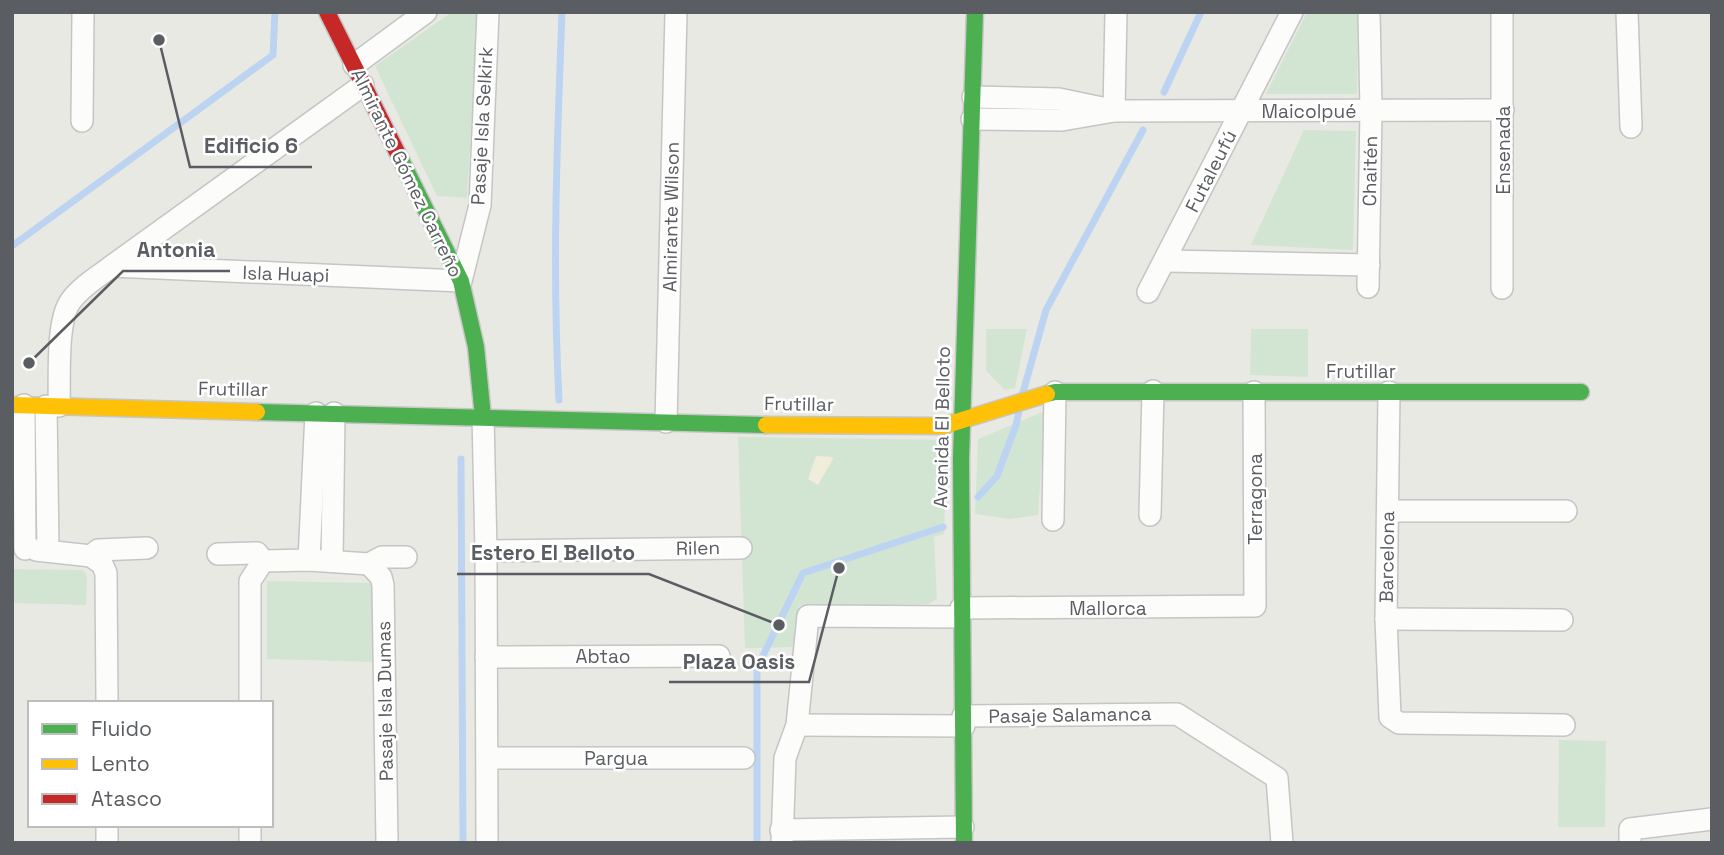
<svg xmlns="http://www.w3.org/2000/svg" width="1724" height="855" font-family="'Space Grotesk',sans-serif">
	<style>
		.green { fill: #d2e5d2 }
		.sand { fill: #f0eddb }
		.lines { fill: none; stroke-linecap: round; stroke-linejoin: round }
		.stream { stroke: #bcd4f1; stroke-width: 7 }
		.street-casing { stroke: #c5c5c5; stroke-width: 24 }
		.fast-casing { stroke: #c6c6c6; stroke-width: 19 }
		.slow-casing { stroke: #c6c6c6; stroke-width: 19 }
		.jam-casing { stroke: #c6c6c6; stroke-width: 19 }
		.street { stroke: #fcfcfb; stroke-width: 21 }
		.fast { stroke: #4caf50; stroke-width: 16 }
		.slow { stroke: #ffc107; stroke-width: 16 }
		.jam { stroke: #c62828; stroke-width: 16 }
		.labels { text-anchor: middle; dominant-baseline: central; stroke-width: 5; stroke-linejoin: round; paint-order: stroke }
		.street-label { font-size: 19px; fill: #5a5d61; stroke: #fff }
		.leader { fill: none; stroke: #5a5d61; stroke-width: 2.5 }
		.callout-dot { fill: #5a5d61; stroke: #fff; stroke-width: 2.5 }
		.callout-label { font-size: 21px; text-anchor: middle; font-weight: bold; fill: #5a5d61; stroke: #fff; stroke-width: 5; stroke-linejoin: round; paint-order: stroke }
	</style>
	<rect width="100%" height="100%" fill="#e9e9e4"/>
	<!-- green -->
	<g class="green">
		<polygon points="452,12 478,12 467,198 437,196 375,66"/>
		<polygon points="1307,12 1358,12 1357,94 1266,94"/>
		<polygon points="1304,130 1356,131 1353,250 1251,245"/>
		<polygon points="986,329 1027,329 1015,388 1005,390 986,371"/>
		<polygon points="1251,329 1308,329 1308,377 1250,375"/>
		<polygon points="1045,411 1038,515 1010,519 975,514 978,439"/>
		<polygon points="738,437 947,440 944,534 934,537 937,599 929,604 799,606 797,647 745,648"/>
		<polygon points="12,569 83,570 87,576 86,605 12,603"/>
		<polygon points="267,581 373,583 376,662 267,659"/>
		<polygon points="1559,740 1606,741 1605,827 1558,827"/>
	</g>
	<!-- sand -->
	<polygon class="sand" points="816,456 832,457 833,459 818,485 808,479"/>
	<g class="lines">
		<!-- stream -->
		<g class="stream">
			<polyline points="1164,92 1201,12"/>
			<polyline points="12,246 273,55 275,12"/>
			<polyline points="1022,396 1046,310 1143,130"/>
			<path d="M559,400C552,269 557,143 562,12"/>
			<polyline points="461,459 463,843"/>
			<polyline points="978,497 997,476 1016,425 1019,411"/>
			<polyline points="757,843 757,668 803,573 943,527"/>
		</g>
		<!-- street casing -->
		<g class="street-casing">
			<g id="street">
				<polyline points="1502,12 1502,288"/>
				<polyline points="1627,12 1631,127"/>
				<polyline points="354,65 426,12"/>
				<polyline points="973,97 1059,99 1102,108"/>
				<polyline points="1114,111 1116,12"/>
				<polyline points="972,119 1062,120 1114,111 1503,110"/>
				<polyline points="82,121 83,12"/>
				<polyline points="1166,261 1369,265"/>
				<polyline points="112,266 461,281 480,205 488,12"/>
				<polyline points="1368,287 1371,111 1369,12"/>
				<polyline points="1148,292 1292,12"/>
				<polyline points="1389,392 1386,619 1390,717 1399,723 1564,725"/>
				<polyline points="24,405 25,549"/>
				<polyline points="46,406 48,550"/>
				<path d="M59,406C60,380 56,323 70,302C80,287 98,277 112,266L363,85"/>
				<polyline points="483,417 486,551 487,843"/>
				<polyline points="666,422 676,12"/>
				<polyline points="1388,511 1566,511"/>
				<polyline points="1150,515 1153,391"/>
				<polyline points="1053,520 1055,392"/>
				<polyline points="36,550 91,556 98,550 147,548"/>
				<polyline points="486,551 741,548"/>
				<polyline points="218,554 257,553 263,561 309,560 369,564 382,557 406,557"/>
				<polyline points="91,556 102,564 106,573 107,703"/>
				<polyline points="309,560 316,413"/>
				<polyline points="332,561 334,413"/>
				<polyline points="369,564 381,577 383,585 387,843"/>
				<polyline points="961,608 1255,606 1254,392"/>
				<polyline points="1386,619 1562,620"/>
				<polyline points="486,657 719,656"/>
				<polyline points="250,703 250,581 263,561"/>
				<polyline points="963,716 1177,714 1277,778 1282,843"/>
				<polyline points="797,725 964,726"/>
				<polyline points="488,758 744,758"/>
				<polyline points="107,825 107,843"/>
				<polyline points="781,830 963,827"/>
				<polyline points="250,843 250,825"/>
				<polyline points="782,843 785,758 797,725 808,616 960,617"/>
				<polyline points="1630,843 1630,829 1712,819"/>
			</g>
		</g>
		<!-- fast casing -->
		<g class="fast-casing">
			<g id="fast">
				<polyline points="399,156 461,281 476,347 483,417"/>
				<polyline points="1047,394 1055,392 1581,392"/>
				<polyline points="257,412 766,425"/>
				<polyline points="964,843 961,459 975,12"/>
			</g>
		</g>
		<!-- slow casing -->
		<g class="slow-casing">
			<g id="slow">
				<polyline points="12,405 257,412"/>
				<polyline points="766,425 943,426 1047,394"/>
			</g>
		</g>
		<!-- jam casing -->
		<g class="jam-casing">
			<polyline id="jam" points="327,12 399,156"/>
		</g>
		<!-- street -->
		<use href="#street" class="street"/>
		<!-- fast -->
		<use href="#fast" class="fast"/>
		<!-- slow -->
		<use href="#slow" class="slow"/>
		<!-- jam -->
		<use href="#jam" class="jam"/>
	</g>
	<g class="labels">
		<!-- street labels -->
		<g class="street-label">
			<text x="1309" y="111">Maicolpué</text>
			<text transform="translate(482 126) rotate(-87)">Pasaje Isla Selkirk</text>
			<text transform="translate(1503 150) rotate(-90)">Ensenada</text>
			<text transform="translate(1211 171) rotate(-63)">Futaleufú</text>
			<text transform="translate(1370 171) rotate(-89)">Chaitén</text>
			<text transform="translate(407 173) rotate(64)">Almirante Gómez Carreño</text>
			<text transform="translate(671 217) rotate(-89)">Almirante Wilson</text>
			<text transform="translate(286 274) rotate(2)">Isla Huapi</text>
			<text x="1361" y="371">Frutillar</text>
			<text transform="translate(233 389) rotate(1)">Frutillar</text>
			<text transform="translate(799 404) rotate(1)">Frutillar</text>
			<text transform="translate(942 427) rotate(-89)">Avenida El Belloto</text>
			<text transform="translate(1255 499) rotate(-90)">Terragona</text>
			<text transform="translate(698 548) rotate(-1)">Rilen</text>
			<text transform="translate(1387 557) rotate(-89)">Barcelona</text>
			<text x="1108" y="608">Mallorca</text>
			<text x="603" y="656">Abtao</text>
			<text transform="translate(385 701) rotate(-91)">Pasaje Isla Dumas</text>
			<text transform="translate(1070 715) rotate(-1)">Pasaje Salamanca</text>
			<text x="616" y="758">Pargua</text>
		</g>
	</g>
	<!-- callouts -->
	<path class="leader" d="M159 40L190 167H312M29 363L123 271H230M779 625L649 574H457M839 568L809 682H669"/>
	<g class="callout-dot">
		<circle cx="159" cy="40" r="7"/>
		<circle cx="29" cy="363" r="7"/>
		<circle cx="779" cy="625" r="7"/>
		<circle cx="839" cy="568" r="7"/>
	</g>
	<g class="callout-label">
		<text x="251" y="153">Edificio 6</text>
		<text x="176" y="257">Antonia</text>
		<text x="553" y="560">Estero El Belloto</text>
		<text x="739" y="669">Plaza Oasis</text>
	</g>
	<!-- border -->
	<rect width="1724" height="855" fill="none" stroke="#5a5d61" stroke-width="28"/>
	<!-- legend -->
	<rect x="28" y="701" width="245" height="126" fill="#ffffff" stroke="#bdbec0" stroke-width="2"/>
	<rect x="42" y="724" width="35" height="10" fill="#4caf50" stroke="#bdbec0" stroke-width="2"/>
	<text x="91" y="736" font-size="21" fill="#5a5d61">Fluido</text>
	<rect x="42" y="759" width="35" height="10" fill="#ffc107" stroke="#bdbec0" stroke-width="2"/>
	<text x="91" y="771" font-size="21" fill="#5a5d61">Lento</text>
	<rect x="42" y="794" width="35" height="10" fill="#c62828" stroke="#bdbec0" stroke-width="2"/>
	<text x="91" y="806" font-size="21" fill="#5a5d61">Atasco</text>
</svg>
